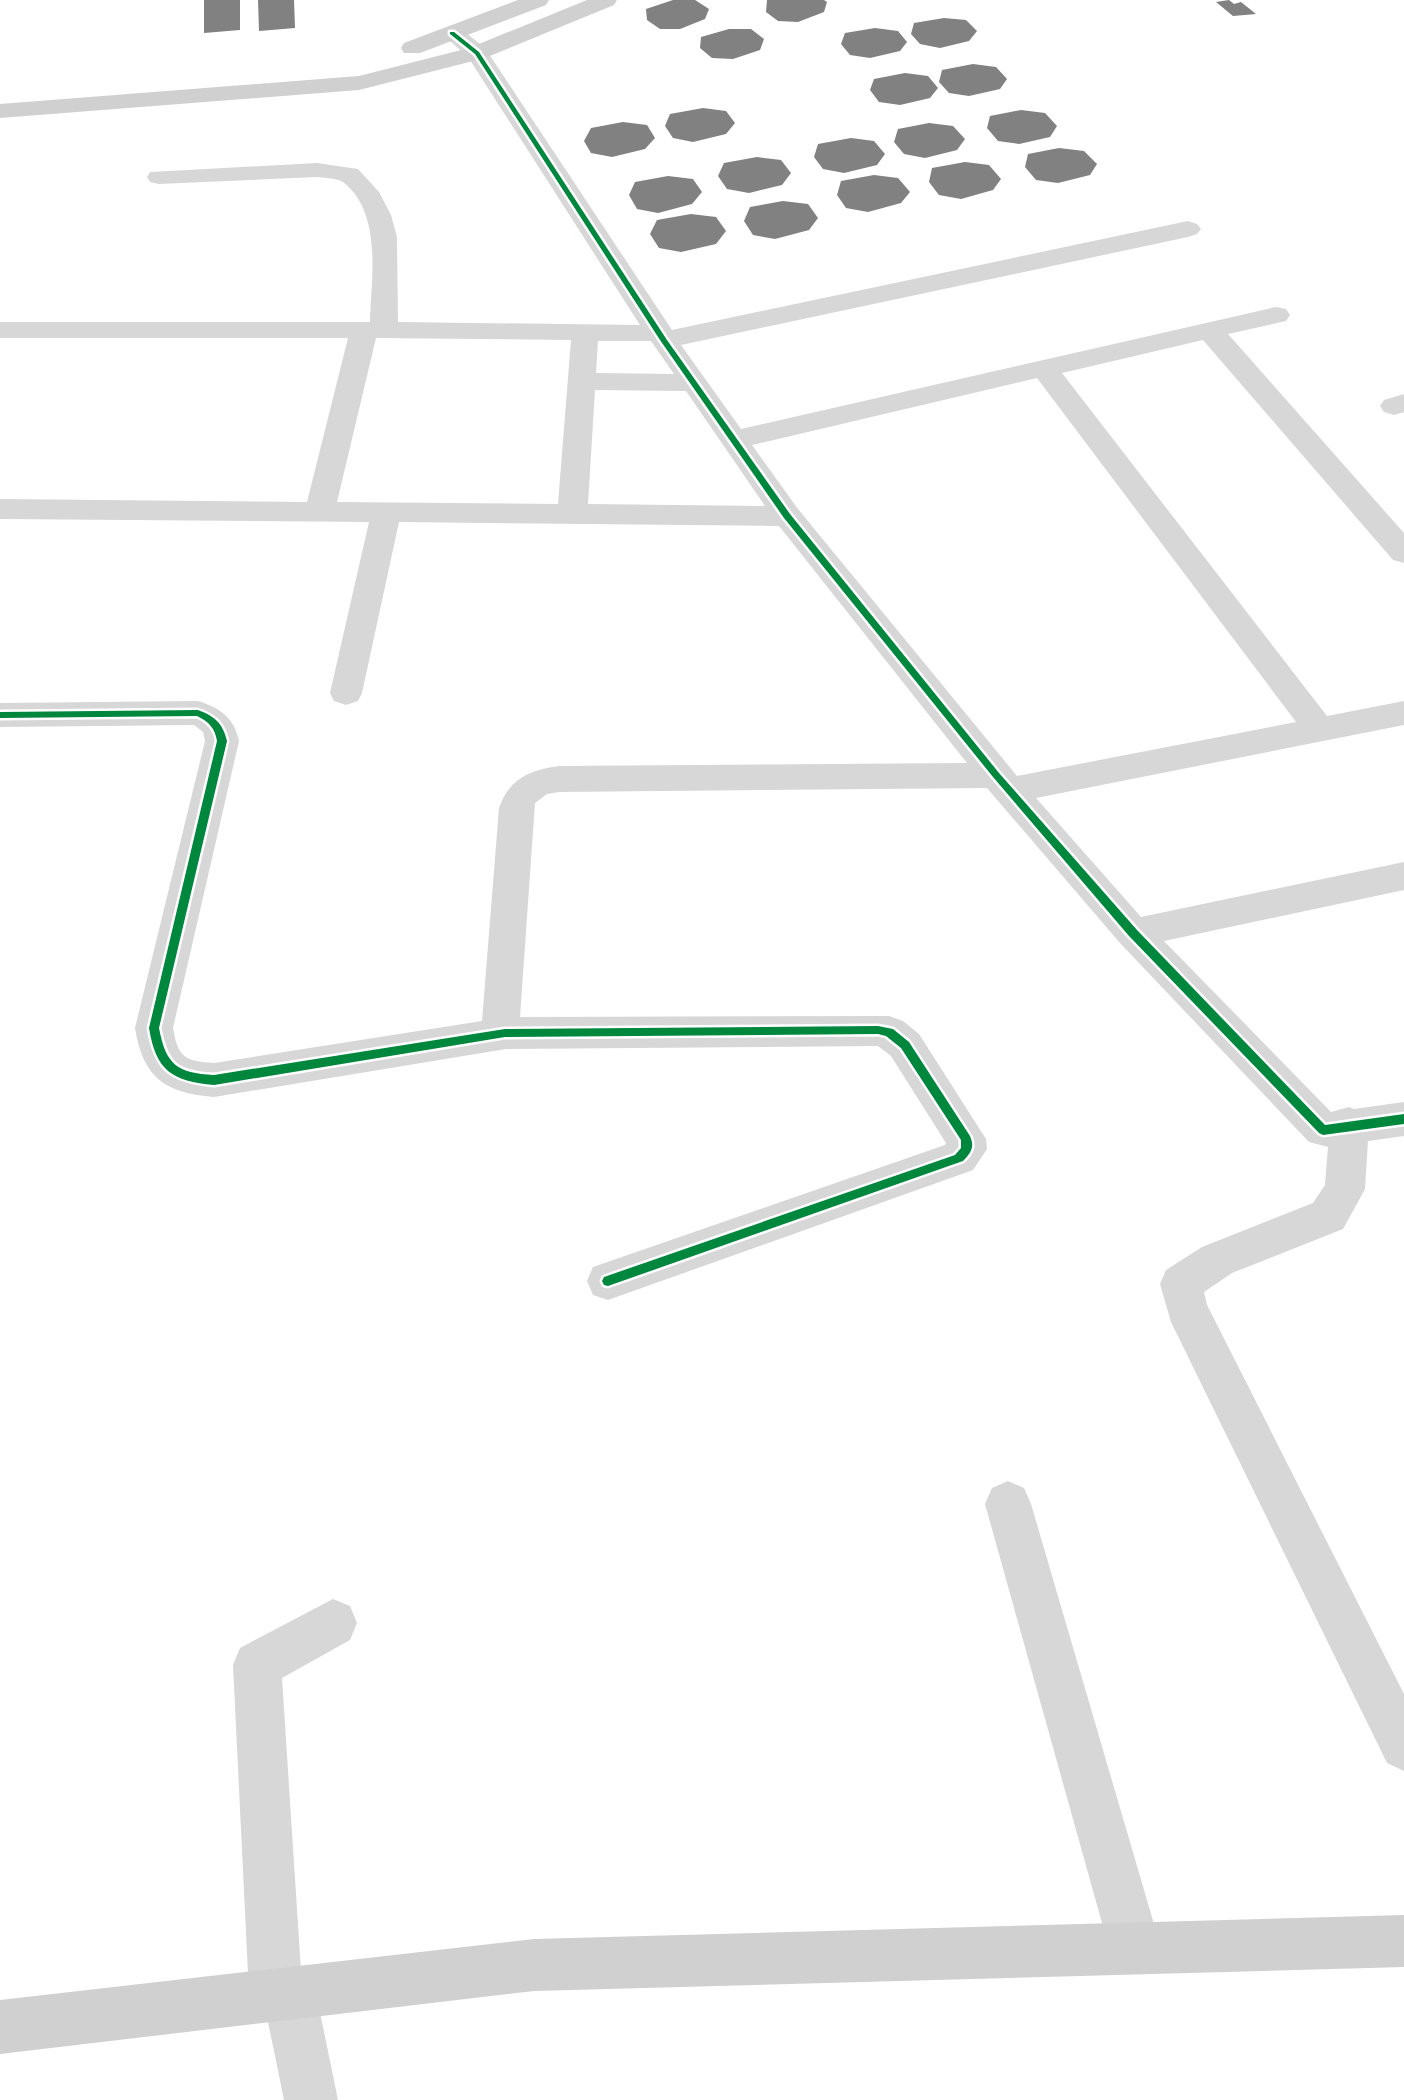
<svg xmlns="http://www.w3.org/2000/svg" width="1404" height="2100" font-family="Poppins,sans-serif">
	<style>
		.building { fill: #818181 }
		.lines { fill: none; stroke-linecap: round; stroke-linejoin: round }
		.street { fill: #d7d7d7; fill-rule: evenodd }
		.secondary { fill: #d0d0d0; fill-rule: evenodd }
		.cycleway-casing { stroke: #fff; stroke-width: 5 }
		.cycleway { fill: #00873e; fill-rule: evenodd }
	</style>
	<rect width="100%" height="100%" fill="#fff"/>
	<!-- building -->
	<g class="building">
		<polygon points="204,0 240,0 240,30 204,33"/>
		<polygon points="258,0 294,0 295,28 259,31"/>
		<polygon points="673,0 695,0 709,9 705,19 680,29 660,29 647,20 646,9"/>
		<polygon points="767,0 824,0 827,2 824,12 798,22 778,21 766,12"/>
		<polygon points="1229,0 1234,4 1241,2 1256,14 1233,16 1216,2"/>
		<polygon points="944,18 966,20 977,31 969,41 940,48 920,44 911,34 914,23"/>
		<polygon points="875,28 898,31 907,42 900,51 870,58 850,55 841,44 845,33"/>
		<polygon points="729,29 751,29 764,39 760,50 733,59 712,58 700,48 701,37"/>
		<polygon points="973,64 996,67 1007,79 1000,89 969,96 949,93 939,82 942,70"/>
		<polygon points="905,73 928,76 938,88 930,98 900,105 879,102 870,90 874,79"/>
		<polygon points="703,108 726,111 735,123 726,134 693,142 673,138 665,126 670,114"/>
		<polygon points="1021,110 1045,113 1057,126 1050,137 1019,144 998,141 987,128 990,116"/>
		<polygon points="623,122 647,125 655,138 645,149 612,157 591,153 584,141 591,128"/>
		<polygon points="929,123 953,126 965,139 957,150 925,158 904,154 894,142 898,129"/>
		<polygon points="851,138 874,141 885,154 877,165 844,173 823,169 814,157 818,144"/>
		<polygon points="1059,148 1084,151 1097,164 1090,175 1058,183 1036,180 1025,167 1028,154"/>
		<polygon points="757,157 781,160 791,173 782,185 749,193 727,189 718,176 724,163"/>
		<polygon points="965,162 989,165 1001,179 993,190 961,199 939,195 929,182 932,168"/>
		<polygon points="874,175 898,178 910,192 901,203 868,212 846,208 837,195 841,181"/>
		<polygon points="668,176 693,179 702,192 692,204 658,213 637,209 629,195 635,182"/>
		<polygon points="783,201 808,204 818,218 809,230 775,239 753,235 744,221 750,207"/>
		<polygon points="691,214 716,217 726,231 716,244 681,252 659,248 650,234 657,220"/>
	</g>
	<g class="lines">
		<!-- street -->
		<g class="street">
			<path d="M452,26L460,28L485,48L672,330L1188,221L1197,224L1201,229L1197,234L1188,237L681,345L741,429L1276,307L1286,309L1290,315L1286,321L1228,334L1404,533V563L1393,560L1203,340L1062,373L1327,716L1404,701V725L1036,798L1141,917L1404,862V890L1164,941L1331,1112L1349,1107L1354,1109L1404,1102V1136L1368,1141L1365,1189L1343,1229L1232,1273L1204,1292L1207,1305L1404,1694V1771L1387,1763L1171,1322L1160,1284L1166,1270L1202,1247L1313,1203L1325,1185L1328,1147L1309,1142L1120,943L987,788L559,792L547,794L535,803L520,1017L889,1016L903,1021L919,1034L986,1139L987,1149L973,1170L608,1300L593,1295L587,1281L593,1267L945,1145L946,1143L891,1056L878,1046L506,1049L214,1097C165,1093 143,1078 135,1028L205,741L203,732L194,725L0,727V703L198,701C220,708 234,717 239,741L173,1028C178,1058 185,1061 214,1063L482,1021L499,808C509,779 529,770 559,766L967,763L779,526L399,522L362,693L358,701L346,705L334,701L330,693L369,522L0,519V499L307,502L348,338H0V322H370C371,279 383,213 343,182C337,178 325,178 317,177L159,184L150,182L147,177L150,172L317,163L358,169L379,192L391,215L397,237L398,322L640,325L468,57L441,33L444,28ZM376,338L571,340L558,504L337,502ZM598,341H651L674,374L596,373ZM1037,378L1296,722L1017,776L798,509L752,445ZM595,390L686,391L765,506L588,504Z"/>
			<polygon points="1404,394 1404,412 1394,415 1384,412 1380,406 1384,400"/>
			<polygon points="1008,1481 1024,1488 1031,1504 1161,1948 1154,1967 1135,1974 1116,1967 1109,1948 985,1504 992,1488"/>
			<polygon points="333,1599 350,1606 357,1623 350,1640 282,1678 301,1971 308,1974 316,1993 338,2100 284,2100 267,2017 257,2013 249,1994 233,1665 240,1648"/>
		</g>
		<!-- secondary -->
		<g class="secondary">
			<polygon points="518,0 549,0 546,5 420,53 404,53 401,48 404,43"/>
			<polygon points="587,0 617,0 614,5 485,58 359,90 0,118 0,104 359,76 469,48"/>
			<polygon points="1404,1915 1404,1967 534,1991 0,2054 0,2000 534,1939"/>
		</g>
		<!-- cycleway casing -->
		<g class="cycleway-casing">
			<g id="cycleway">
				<polygon points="450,32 454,32 479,52 667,340 790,514 999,773 1137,930 1325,1125 1404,1114 1404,1124 1323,1135 1319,1133 1129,936 993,777 784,518 660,340 475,54 450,34"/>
				<path d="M198,710C214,716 223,723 227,741L159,1028C166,1065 177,1073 214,1075L505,1029L878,1026L893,1029L909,1042L970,1136C975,1147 971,1153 963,1161L608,1286L604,1285L602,1281L604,1277L955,1155L961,1148V1140L901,1048L886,1036L878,1034L505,1037L214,1085C172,1081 156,1071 149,1028L217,741C215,728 209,722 197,716L0,718V712Z"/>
			</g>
		</g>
		<!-- cycleway -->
		<use href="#cycleway" class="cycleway"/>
	</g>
</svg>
